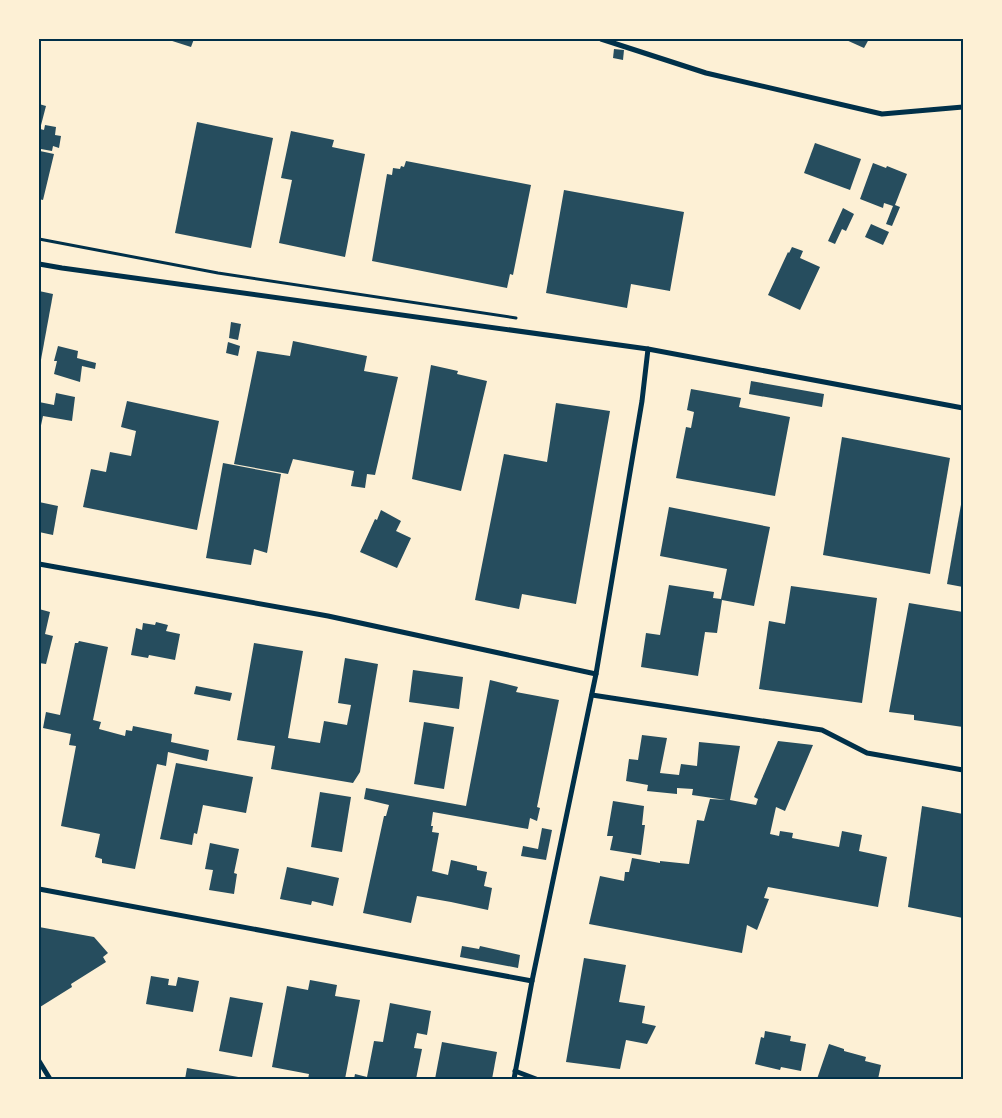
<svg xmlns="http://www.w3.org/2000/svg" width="1002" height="1118" font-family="'Roboto Serif',serif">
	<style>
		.building { fill: #264d5e }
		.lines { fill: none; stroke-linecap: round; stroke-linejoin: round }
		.path { stroke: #003049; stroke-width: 3 }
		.minor { stroke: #003049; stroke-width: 5 }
		.neatline { fill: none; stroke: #003049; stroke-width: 2 }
	</style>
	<rect width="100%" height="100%" fill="#fdf0d5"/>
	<!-- building -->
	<g class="building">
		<polygon points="166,39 194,39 191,47"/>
		<polygon points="844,39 869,39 864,48"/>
		<polygon points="614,49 624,50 623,60 613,58"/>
		<polygon points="39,104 46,106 40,129 44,130 45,125 56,127 55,135 61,136 59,148 53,146 52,151 41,149 40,151 54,154 43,200 39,199"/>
		<polygon points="197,122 273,138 251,248 175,233"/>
		<polygon points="291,131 334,140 332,147 365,154 345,257 279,243 292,180 281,178"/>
		<polygon points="815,143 861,159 850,190 804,173"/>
		<polygon points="406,161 531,185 513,275 510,274 507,288 372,261 387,174 392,175 393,168 400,169 401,166 404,167"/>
		<polygon points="873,163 886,168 887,166 907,174 895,205 900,207 892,226 886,224 893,206 884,203 883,208 860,199"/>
		<polygon points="564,190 684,212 670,291 631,284 627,308 546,293"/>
		<polygon points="843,208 854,214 846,231 842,229 835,244 828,241"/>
		<polygon points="871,224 889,232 883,245 865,237"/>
		<polygon points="792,247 803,251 800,258 820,267 800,310 768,295 788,252 789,253"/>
		<polygon points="39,291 53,294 40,365 39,365"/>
		<polygon points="231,322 241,324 238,340 229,338"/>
		<polygon points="293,341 367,356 364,371 398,377 375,475 367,474 365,488 351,486 354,471 293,459 288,474 234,464 257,351 290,356"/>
		<polygon points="228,342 240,346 238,356 226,353"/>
		<polygon points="58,346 78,351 77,358 96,363 95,369 82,366 80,382 54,374 57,361 54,361"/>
		<polygon points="431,365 458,371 457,374 487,381 461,491 412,479"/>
		<polygon points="751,381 824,394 822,407 749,394"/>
		<polygon points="691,389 741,398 739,407 790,417 775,496 676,478 686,427 691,428 694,412 687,410"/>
		<polygon points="56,393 75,397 72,421 43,416 40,430 39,430 39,402 54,405"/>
		<polygon points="127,401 219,421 197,530 83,507 91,469 106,472 110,452 131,456 136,431 121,427"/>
		<polygon points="556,403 610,411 576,604 522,594 519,609 475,600 504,454 547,462"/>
		<polygon points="842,437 950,458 930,574 823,555"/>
		<polygon points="223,463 281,474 267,553 254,549 251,565 206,558"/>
		<polygon points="962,499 963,499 963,587 947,584"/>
		<polygon points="39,502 58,506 53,535 39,532"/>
		<polygon points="669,507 770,527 754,606 722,600 717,633 705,632 698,676 641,667 646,633 660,635 669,585 714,592 713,598 721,599 727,569 660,556"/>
		<polygon points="381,510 401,521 396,531 411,538 397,568 360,552 375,519 377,520"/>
		<polygon points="791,586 877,598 862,703 759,689 769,621 785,624"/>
		<polygon points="909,603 963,612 963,727 914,720 914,715 889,712"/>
		<polygon points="39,609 50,612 45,634 53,636 46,664 39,663"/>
		<polygon points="156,622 168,625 166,631 180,634 175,660 149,655 148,658 131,655 136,628 142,630 143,623 155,625"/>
		<polygon points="79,641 108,647 93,720 101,722 99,729 125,736 126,730 132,731 133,726 172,734 171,742 209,750 207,761 168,752 166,766 157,764 135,869 102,863 102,859 95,857 100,834 61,826 76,746 69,745 71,734 43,728 46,712 60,715 75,643 78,643"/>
		<polygon points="254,643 303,651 288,738 320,743 324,721 347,725 351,705 338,703 345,658 378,664 360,772 353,783 271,769 275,746 237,740"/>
		<polygon points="413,670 463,677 459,709 409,702"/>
		<polygon points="490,680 518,687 516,692 559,700 537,807 540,808 537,821 530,818 528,829 433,812 431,826 433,826 432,832 439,833 432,871 448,875 451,860 477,866 477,870 487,872 484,886 492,888 488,910 451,902 417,896 411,923 363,913 384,816 386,816 389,805 364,799 366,788 466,806"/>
		<polygon points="196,686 232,693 230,701 194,694"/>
		<polygon points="424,722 454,727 444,789 414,784"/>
		<polygon points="642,735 667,738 660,773 679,775 681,764 697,766 699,742 740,746 730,800 756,805 758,799 754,797 778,741 813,745 785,811 776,807 770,834 779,836 780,831 793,833 792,838 839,847 842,831 862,835 859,851 887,857 878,907 768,887 764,898 769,899 757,930 747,925 742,953 589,924 600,876 624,881 625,872 629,872 632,858 660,863 660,861 689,864 697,820 704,821 710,799 726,800 692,795 693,789 677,788 677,794 647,791 648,785 626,781 629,759 638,760"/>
		<polygon points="176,763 253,777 246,813 203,805 197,834 194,833 192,845 160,839"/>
		<polygon points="320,792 351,797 342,852 311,847"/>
		<polygon points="613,801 644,806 642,825 645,825 641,855 610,850 613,836 607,836"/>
		<polygon points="922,806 963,814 963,918 908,907"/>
		<polygon points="542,828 552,830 546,860 521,856 523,846 538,849"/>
		<polygon points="210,843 239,849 234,873 237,874 234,894 209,890 213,870 205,869"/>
		<polygon points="287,867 339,878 333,906 312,901 311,905 280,899"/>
		<polygon points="39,927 94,937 108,953 103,957 106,962 71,984 72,987 40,1007 39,1005"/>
		<polygon points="462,946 479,949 480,946 520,955 518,968 460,957"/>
		<polygon points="584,958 626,965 619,1002 645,1006 642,1023 656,1026 647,1044 626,1040 620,1069 566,1062"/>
		<polygon points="151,976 169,979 168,985 176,986 178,977 199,981 193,1012 146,1004"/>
		<polygon points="310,980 337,985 335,996 360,1000 345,1079 308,1079 309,1074 272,1067 287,986 308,990"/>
		<polygon points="230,997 263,1003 252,1057 219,1051"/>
		<polygon points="390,1003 431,1011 427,1035 417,1033 414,1048 422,1049 416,1079 354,1079 355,1074 367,1077 374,1041 383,1042"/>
		<polygon points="765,1031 791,1036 790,1041 806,1044 801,1071 781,1067 780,1070 755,1064 761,1037 764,1038"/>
		<polygon points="442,1042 497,1052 492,1079 435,1079"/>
		<polygon points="829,1044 844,1049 844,1051 866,1057 865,1061 881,1065 878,1079 817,1079"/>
		<polygon points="187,1068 244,1078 244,1079 185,1079"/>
	</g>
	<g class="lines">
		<!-- path -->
		<polyline class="path" points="39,239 218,273 516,318"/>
		<!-- minor -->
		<g class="minor">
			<polyline points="601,39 706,73 882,114 963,107"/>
			<polyline points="39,264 62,268 648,349 963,408"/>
			<polyline points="39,564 328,616 596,674"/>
			<polyline points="592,695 822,730 867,753 963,770"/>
			<polyline points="39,889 532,981"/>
			<polyline points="39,1061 50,1079"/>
			<polyline points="515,1071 536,1079"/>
			<polyline points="514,1079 532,981 596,674 642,401 648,349"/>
		</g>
	</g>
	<!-- border -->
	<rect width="1002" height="1118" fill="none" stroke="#fdf0d5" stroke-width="80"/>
	<rect x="40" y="40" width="922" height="1038" class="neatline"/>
</svg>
